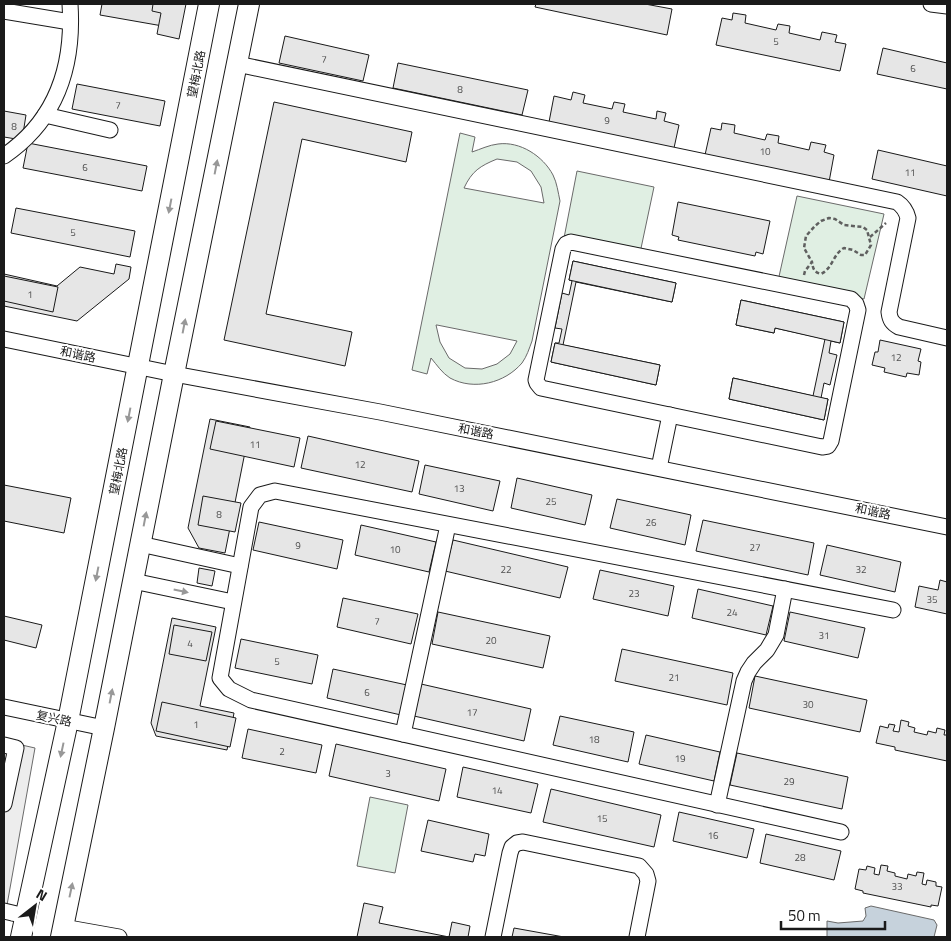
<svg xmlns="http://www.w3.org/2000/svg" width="951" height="941" font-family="'Titillium Web','Noto Sans SC',sans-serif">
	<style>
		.green { fill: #e0efe3; stroke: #6a6a6a; fill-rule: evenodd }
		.parking { fill: #ededed; stroke: #6a6a6a }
		.water { fill: #c6d2dc; stroke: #6a6a6a }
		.building { fill: #e6e6e6; stroke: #1a1a1a }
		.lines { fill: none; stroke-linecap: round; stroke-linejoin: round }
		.minor-casing { stroke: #1a1a1a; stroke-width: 17 }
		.major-casing { stroke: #1a1a1a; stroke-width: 22 }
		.path { stroke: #5f5f5f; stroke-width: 2.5; stroke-dasharray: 4 2.5; stroke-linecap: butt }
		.minor { stroke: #fff; stroke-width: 15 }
		.major { stroke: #fff; stroke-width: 20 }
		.oneway { fill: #989898 }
		.labels { text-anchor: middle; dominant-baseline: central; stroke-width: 4; stroke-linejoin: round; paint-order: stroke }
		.number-label { font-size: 10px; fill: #4d4d4d }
		.street-label { font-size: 12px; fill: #1a1a1a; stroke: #fff }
	</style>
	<rect width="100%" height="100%" fill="#fff"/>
	<!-- green -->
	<g class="green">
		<path d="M460,133L475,137L472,152C481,149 489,145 498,144C520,141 543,156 553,175C557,183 558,192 560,201L532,341C529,349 527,356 522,363C505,383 474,391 450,378C442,373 437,365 431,358L427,374L412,370ZM497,159L517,162L531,171L541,187L544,203L464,188C472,171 480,166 497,159ZM436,325H437L517,341L510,354L497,364L482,369L465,368L449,358L440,342Z"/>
		<polygon points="577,171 654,187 640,253 564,238"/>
		<polygon points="797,196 884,214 864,299 778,281"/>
		<polygon points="370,797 408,805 395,873 357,866"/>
	</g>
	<!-- parking -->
	<polygon class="parking" points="4,741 35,748 7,905 4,905"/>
	<!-- water -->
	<polygon class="water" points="871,906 934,920 937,925 934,937 827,937 827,921 838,923 863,921 866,916 865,908"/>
	<!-- building -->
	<g class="building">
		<polygon points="102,4 163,4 177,6 174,28 100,15"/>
		<polygon points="153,4 186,4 179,39 157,34 161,13 152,11"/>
		<polygon points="536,4 645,4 672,9 667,35 535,7"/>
		<polygon points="733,13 746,15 745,23 776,30 778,24 790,26 789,33 820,40 822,32 837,35 835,42 846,44 840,71 716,45 722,18 732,20"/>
		<polygon points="285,36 369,55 363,81 279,63"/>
		<polygon points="883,48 947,63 947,89 877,74"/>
		<polygon points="398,63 528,90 522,115 393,88"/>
		<polygon points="77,84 165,101 160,126 72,109"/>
		<polygon points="573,92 585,95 583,103 612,109 614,102 625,104 623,112 656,119 657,111 666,113 664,121 679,125 674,148 549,122 554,96 571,100"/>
		<polygon points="274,102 412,132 406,162 302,139 266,314 352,332 345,366 224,340"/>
		<polygon points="4,111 26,115 22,140 4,137"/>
		<polygon points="722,123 735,125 734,133 765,140 767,134 779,136 778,143 809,150 811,142 826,145 824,152 834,155 829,182 705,155 711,128 721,130"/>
		<polygon points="28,143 147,166 142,191 23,168"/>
		<polygon points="878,150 947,166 947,196 872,179"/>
		<polygon points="678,202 770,221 763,254 756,252 755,256 678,240 679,237 672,235"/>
		<polygon points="16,208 135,231 130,257 11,233"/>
		<polygon points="573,261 676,283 672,302 576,282 563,345 660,365 656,385 551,362 555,343 559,343 562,329 555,328 562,293 569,295 572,281 569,280"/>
		<polygon points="573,261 676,283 672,302 569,280"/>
		<polygon points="116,264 131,267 129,279 77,321 4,306 4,274 57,286 80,267 114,274"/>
		<polygon points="4,276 58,287 53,312 4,301"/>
		<polygon points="741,300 844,322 840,343 831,341 829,353 837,355 830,385 824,383 821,398 828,399 824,420 729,399 733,378 813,396 825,339 775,328 774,333 736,325"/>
		<polygon points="741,300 844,322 840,343 775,328 774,333 736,325"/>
		<polygon points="880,340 921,349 918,361 921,362 919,375 907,373 906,377 884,372 885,368 872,365 875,352 878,352"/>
		<polygon points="555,343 660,365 656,385 551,362"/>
		<polygon points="733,378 828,399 824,420 729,399"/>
		<polygon points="210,419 250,427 225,553 199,548 188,528"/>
		<polygon points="216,421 300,438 294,467 210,449"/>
		<polygon points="308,436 419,461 412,492 301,468"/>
		<polygon points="425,465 500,481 493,511 419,494"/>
		<polygon points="517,478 592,495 585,525 511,508"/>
		<polygon points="4,485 71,498 64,533 4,521"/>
		<polygon points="203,496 241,503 235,532 198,525"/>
		<polygon points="617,499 691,515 685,545 610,528"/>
		<polygon points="703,520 814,543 808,575 696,551"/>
		<polygon points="259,522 343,540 337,569 253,550"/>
		<polygon points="361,525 436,542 429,572 355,555"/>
		<polygon points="453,540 568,567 560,598 445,571"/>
		<polygon points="827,545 901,562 895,592 820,575"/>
		<polygon points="199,568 215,571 212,586 197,583"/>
		<polygon points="600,570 674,586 668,616 593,599"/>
		<polygon points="940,580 947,582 947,614 915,607 919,586 938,590"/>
		<polygon points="698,589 773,606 766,635 692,618"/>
		<polygon points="343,598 418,614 411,644 337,627"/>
		<polygon points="438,612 550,636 543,668 432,644"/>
		<polygon points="790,612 865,628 858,658 784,641"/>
		<polygon points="4,616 42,625 36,648 4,640"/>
		<polygon points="172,618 216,627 200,706 234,713 227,750 156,736 151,723"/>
		<polygon points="174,625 212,632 206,661 169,654"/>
		<polygon points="241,639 318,655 312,684 235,668"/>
		<polygon points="622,649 733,673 727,705 615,681"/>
		<polygon points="333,669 407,685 401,715 327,698"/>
		<polygon points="755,676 867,700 860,732 749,708"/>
		<polygon points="421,684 531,709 524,741 414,716"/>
		<polygon points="162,702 236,718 230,747 156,731"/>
		<polygon points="560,716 634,732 628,762 553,745"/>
		<polygon points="901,720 909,722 908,726 915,728 914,732 927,735 928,731 936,733 937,728 945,730 944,735 947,735 947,761 895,750 895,747 876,743 880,726 888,728 889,724 895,725 893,731 899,732"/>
		<polygon points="248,729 322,745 316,773 242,758"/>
		<polygon points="646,735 720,752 714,781 639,764"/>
		<polygon points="336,744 446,769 439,801 329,776"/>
		<polygon points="737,753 848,777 842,809 730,785"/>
		<polygon points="463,767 538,784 531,813 457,797"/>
		<polygon points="551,789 661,815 654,847 543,822"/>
		<polygon points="679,812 754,829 747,858 673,841"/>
		<polygon points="428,820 489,834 485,856 475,854 473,862 421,851"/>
		<polygon points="766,834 841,851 834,880 760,863"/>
		<polygon points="881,865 888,866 887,871 895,873 895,876 907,879 908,874 916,876 917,872 924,873 922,884 926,885 927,880 936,882 936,886 942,887 938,906 931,905 931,907 863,893 863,891 855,889 859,869 866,870 867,866 875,868 874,874 879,875"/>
		<polygon points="364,903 383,907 379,923 449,937 452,922 470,926 468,937 357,937"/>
		<polygon points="514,928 564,937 512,937"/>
	</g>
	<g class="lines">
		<!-- minor casing -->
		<g class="minor-casing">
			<g id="minor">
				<polyline points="931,4 947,6"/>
				<polyline points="4,11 70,22"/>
				<path d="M237,64L897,202C903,206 906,210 908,218L889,312C890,320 892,323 899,327L947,338"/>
				<polyline points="45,115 110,130"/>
				<path d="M4,156C57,120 74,65 70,4"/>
				<polygon points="571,242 851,299 856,304 858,310 831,441 828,446 822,447 541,388 537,383 536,380 563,249 566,244"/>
				<polyline points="4,339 174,374 380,412 947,527"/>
				<polyline points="659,468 670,415"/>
				<polyline points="140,544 240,566"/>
				<polyline points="133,581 233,602"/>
				<polyline points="4,707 104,728"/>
				<polyline points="403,734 448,525"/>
				<polyline points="4,745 16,748 4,804"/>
				<polyline points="717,805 744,681 748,672 754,663 767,650 776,635 785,589"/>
				<polyline points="841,832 251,700 229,689 220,678 251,507 260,495 275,491 893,610"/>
				<polyline points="4,911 25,916"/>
				<polyline points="63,927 119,937"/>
				<polyline points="493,937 510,853 512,847 517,843 523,842 639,866 646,874 648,881 637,937"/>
			</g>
		</g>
		<!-- major casing -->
		<g class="major-casing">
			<g id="major">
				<polyline points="21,937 68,721 209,4"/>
				<polyline points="61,937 104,728 174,374 249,4"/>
			</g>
		</g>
		<!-- path -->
		<g class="path">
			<polyline points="870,237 886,223"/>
			<path d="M804,275L805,271L812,262C813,269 814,272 821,274C833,268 833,254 844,248L853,250L861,255H865L871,245L867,230L863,227L844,225L835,219L829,218L821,221L815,226L806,236L804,248L812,262"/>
		</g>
		<!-- minor -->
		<use href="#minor" class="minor"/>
		<!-- major -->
		<use href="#major" class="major"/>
	</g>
	<!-- one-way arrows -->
	<defs><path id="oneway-solid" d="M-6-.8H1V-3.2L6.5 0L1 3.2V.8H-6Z" transform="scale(1.25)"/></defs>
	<g class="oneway">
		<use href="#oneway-solid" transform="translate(216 167) rotate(-79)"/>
		<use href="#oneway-solid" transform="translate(170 206) rotate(101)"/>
		<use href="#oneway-solid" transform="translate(184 326) rotate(-79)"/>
		<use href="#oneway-solid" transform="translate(129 415) rotate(101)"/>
		<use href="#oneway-solid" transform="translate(145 519) rotate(-79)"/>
		<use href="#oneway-solid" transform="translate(97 574) rotate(101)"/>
		<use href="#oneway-solid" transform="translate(181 591) rotate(12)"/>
		<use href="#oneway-solid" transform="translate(111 696) rotate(-79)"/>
		<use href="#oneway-solid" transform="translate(62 750) rotate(102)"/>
		<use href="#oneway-solid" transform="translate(71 890) rotate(-78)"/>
	</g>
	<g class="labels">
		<!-- number labels -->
		<g class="number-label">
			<text x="776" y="41">5</text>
			<text x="324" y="59">7</text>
			<text x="913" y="68">6</text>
			<text x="460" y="89">8</text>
			<text x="118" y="105">7</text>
			<text x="607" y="120">9</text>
			<text x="14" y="126">8</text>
			<text x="765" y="151">10</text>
			<text x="85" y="167">6</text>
			<text x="910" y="172">11</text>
			<text x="73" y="232">5</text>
			<text x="30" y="294">1</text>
			<text x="896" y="357">12</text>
			<text x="255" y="444">11</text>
			<text x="360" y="464">12</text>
			<text x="459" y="488">13</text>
			<text x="551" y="501">25</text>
			<text x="219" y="514">8</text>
			<text x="651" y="522">26</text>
			<text x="298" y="545">9</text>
			<text x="755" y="547">27</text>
			<text x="395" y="549">10</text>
			<text x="506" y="569">22</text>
			<text x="861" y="569">32</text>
			<text x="634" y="593">23</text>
			<text x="932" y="599">35</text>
			<text x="732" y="612">24</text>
			<text x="377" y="621">7</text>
			<text x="824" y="635">31</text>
			<text x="491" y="640">20</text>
			<text x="190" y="643">4</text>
			<text x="277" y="661">5</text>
			<text x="674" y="677">21</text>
			<text x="367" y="692">6</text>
			<text x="808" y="704">30</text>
			<text x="472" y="712">17</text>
			<text x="196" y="724">1</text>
			<text x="594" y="739">18</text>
			<text x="282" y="751">2</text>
			<text x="680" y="758">19</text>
			<text x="388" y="773">3</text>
			<text x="789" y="781">29</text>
			<text x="497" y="790">14</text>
			<text x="602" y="818">15</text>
			<text x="713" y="835">16</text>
			<text x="800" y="857">28</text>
			<text x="897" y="886">33</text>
		</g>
		<!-- street labels -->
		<g class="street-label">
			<text transform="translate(196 74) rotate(-79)">望梅北路</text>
			<text transform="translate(78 354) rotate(12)">和谐路</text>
			<text transform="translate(476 431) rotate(11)">和谐路</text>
			<text transform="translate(118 471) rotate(-79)">望梅北路</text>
			<text transform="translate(873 511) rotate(12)">和谐路</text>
			<text transform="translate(54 718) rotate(12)">复兴路</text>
		</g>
	</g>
	<!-- border -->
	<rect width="951" height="941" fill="none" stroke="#1a1a1a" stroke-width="10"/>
	<!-- north arrow -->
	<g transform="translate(35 906) rotate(31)" stroke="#ffffff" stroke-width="4" paint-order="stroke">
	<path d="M0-4L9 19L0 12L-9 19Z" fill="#1a1a1a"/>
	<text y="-8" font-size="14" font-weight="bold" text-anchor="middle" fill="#1a1a1a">N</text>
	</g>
	<!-- scale -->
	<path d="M781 921v8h104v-8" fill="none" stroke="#1a1a1a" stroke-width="2.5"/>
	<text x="788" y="921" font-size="15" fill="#1a1a1a" stroke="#ffffff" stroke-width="4" paint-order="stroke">50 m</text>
</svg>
